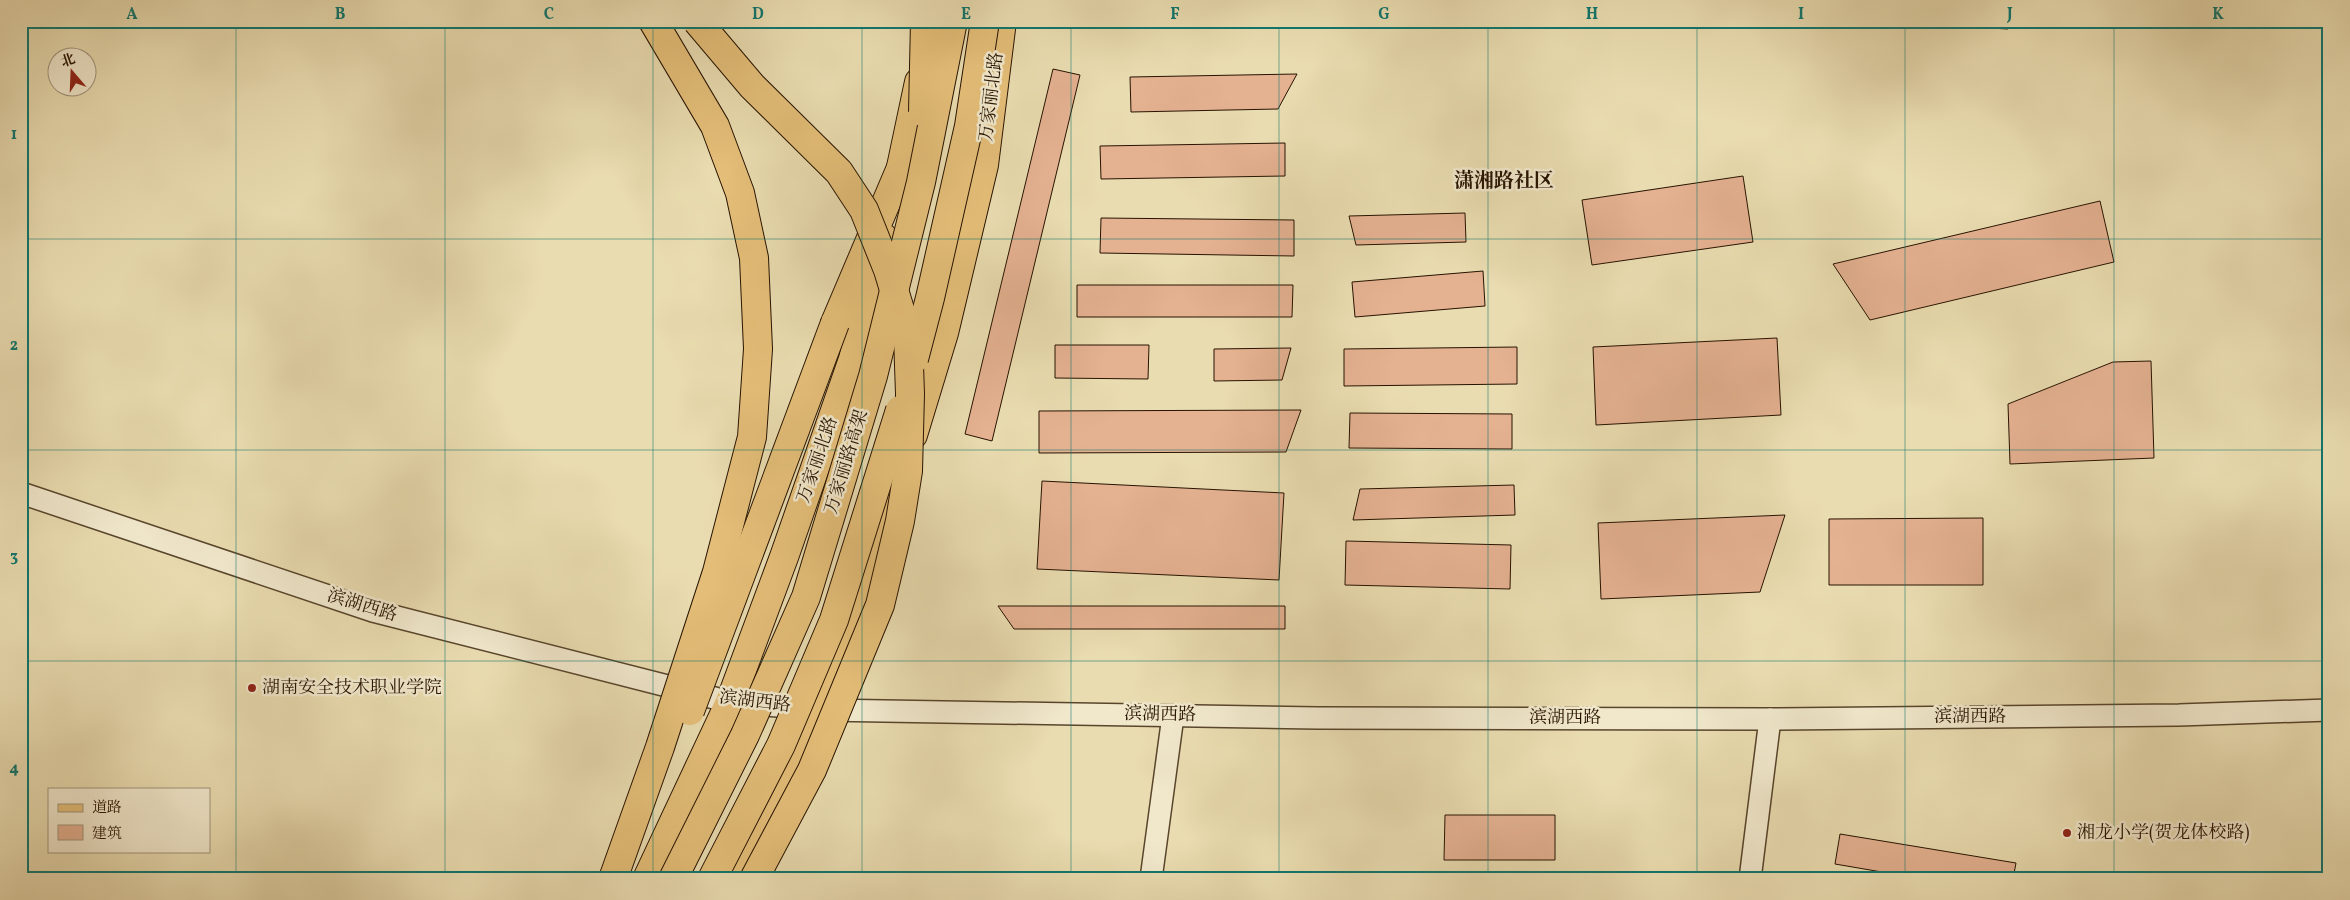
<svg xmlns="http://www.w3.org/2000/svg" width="2350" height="900" font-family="Vollkorn,'Noto Serif SC',serif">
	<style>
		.building { fill: #e4b191; stroke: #271300 }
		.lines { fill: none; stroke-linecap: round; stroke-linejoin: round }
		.street-casing { stroke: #58452c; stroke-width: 24 }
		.primary-casing { stroke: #271300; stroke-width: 30 }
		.highway-casing { stroke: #271300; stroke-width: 30 }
		.street { stroke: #f1e8cc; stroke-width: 21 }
		.primary { stroke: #e4be78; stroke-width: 28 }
		.highway { stroke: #e4be78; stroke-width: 28 }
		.highway-bridge-casing { stroke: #271300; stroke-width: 30; stroke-linecap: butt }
		.highway-bridge { stroke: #e4be78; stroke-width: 28 }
		.grid { fill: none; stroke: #0f766e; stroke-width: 1; stroke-opacity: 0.55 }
		.poi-dot { fill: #8f2418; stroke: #f1e8cc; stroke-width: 2 }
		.labels { text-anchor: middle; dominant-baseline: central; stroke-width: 5; stroke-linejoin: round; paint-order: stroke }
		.street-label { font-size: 18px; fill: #271300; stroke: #f1e8cc }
		.poi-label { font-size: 18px; fill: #271300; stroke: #f1e8cc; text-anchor: start }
		.quarter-label { font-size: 20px; font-weight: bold; fill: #271300; stroke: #f1e8cc }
		.neatline { fill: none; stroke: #0f766e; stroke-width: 2 }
		.grid-label { font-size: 16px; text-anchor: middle; font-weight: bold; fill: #0f766e }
	</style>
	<rect width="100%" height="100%" fill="#e9dcb0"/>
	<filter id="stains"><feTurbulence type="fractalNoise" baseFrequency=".004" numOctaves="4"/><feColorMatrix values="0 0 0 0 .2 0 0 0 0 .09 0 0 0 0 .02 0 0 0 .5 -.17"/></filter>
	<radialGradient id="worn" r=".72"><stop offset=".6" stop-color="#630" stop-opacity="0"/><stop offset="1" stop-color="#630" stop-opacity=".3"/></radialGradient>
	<!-- building -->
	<g class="building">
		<polygon points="1859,21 2006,21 2008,29"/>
		<polygon points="1053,69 1080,75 992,441 965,434"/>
		<polygon points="1297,74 1278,109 1131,112 1130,77"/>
		<polygon points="1285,143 1285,176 1101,179 1100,146"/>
		<polygon points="1743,176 1753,242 1592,265 1582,200"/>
		<polygon points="2100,201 2114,262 1870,320 1833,264"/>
		<polygon points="1465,213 1466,242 1356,245 1349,216"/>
		<polygon points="1101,218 1294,220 1294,256 1100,253"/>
		<polygon points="1483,271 1485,306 1355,317 1352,282"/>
		<polygon points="1077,285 1293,285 1292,317 1077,317"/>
		<polygon points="1777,338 1781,415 1596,425 1593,347"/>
		<polygon points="1055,345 1149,345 1148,379 1055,378"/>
		<polygon points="1517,347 1517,384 1344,386 1344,349"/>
		<polygon points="1291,348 1282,380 1214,381 1214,349"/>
		<polygon points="2151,361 2154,458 2010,464 2008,404 2113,362"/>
		<polygon points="1301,410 1286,452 1039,453 1039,411"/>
		<polygon points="1350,413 1512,414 1512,449 1349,448"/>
		<polygon points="1042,481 1284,493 1279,580 1037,569"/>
		<polygon points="1514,485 1515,515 1353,520 1360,489"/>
		<polygon points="1785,515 1760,592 1601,599 1598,523"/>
		<polygon points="1983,518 1983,585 1829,585 1829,519"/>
		<polygon points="1346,541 1511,545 1510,589 1345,585"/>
		<polygon points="998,606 1285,606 1285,629 1014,629"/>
		<polygon points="1445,815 1555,815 1555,860 1444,860"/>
		<polygon points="1840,834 2016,863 2013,879 1923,879 1835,864"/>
	</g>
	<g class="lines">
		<!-- street casing -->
		<g class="street-casing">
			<g id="street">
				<polyline points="21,493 373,611 730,702 825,710 1318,718 1770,719 2179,715 2329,710"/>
				<polyline points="1151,879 1173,716"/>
				<polyline points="1750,879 1770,719"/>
			</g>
		</g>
		<!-- primary casing -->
		<g class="primary-casing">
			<g id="primary">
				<polyline points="897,186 919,82"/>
				<polyline points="913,435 944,333 984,165 1002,21"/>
				<polyline points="647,879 730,702 784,557 853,359 884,238"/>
				<polyline points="737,879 802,759 825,710 893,503"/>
			</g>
		</g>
		<!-- highway casing -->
		<g class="highway-casing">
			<polyline id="highway" points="835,323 903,163"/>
		</g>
		<!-- street -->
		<use href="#street" class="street"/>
		<!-- primary -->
		<use href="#primary" class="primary"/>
		<!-- highway -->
		<use href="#highway" class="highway"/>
		<!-- highway-bridge casing -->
		<g class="highway-bridge-casing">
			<g id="highway-bridge">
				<polyline points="697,21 752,86 839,172 864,210 888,270 908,336 910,394 908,471 900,521 880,605 812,770 754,879"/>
				<polyline points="923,112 925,21"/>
				<polyline points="914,359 930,298 969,126 985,21"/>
				<polyline points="690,711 835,323"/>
				<polyline points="613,879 660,747 717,572 752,437 758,349 754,258 740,193 715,126 653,21"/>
				<polyline points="673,879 745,735 806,597 873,376 921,182 953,21"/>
				<polyline points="712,879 781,745 834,620 900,410"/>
			</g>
		</g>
		<!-- highway-bridge -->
		<use href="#highway-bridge" class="highway-bridge"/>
	</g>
	<!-- grid -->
	<path class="grid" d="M236,21V879M445,21V879M653,21V879M862,21V879M1071,21V879M1279,21V879M1488,21V879M1697,21V879M1905,21V879M2114,21V879M21,239H2329M21,450H2329M21,661H2329"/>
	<!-- markers -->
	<g class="poi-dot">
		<circle cx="252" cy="688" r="5"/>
		<circle cx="2067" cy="833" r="5"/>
	</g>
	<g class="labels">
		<!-- street labels -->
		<g class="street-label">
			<text transform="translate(992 97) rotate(-83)">万家丽北路</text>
			<text transform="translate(818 460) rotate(-71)">万家丽北路</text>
			<text transform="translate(847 462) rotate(-73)">万家丽路高架</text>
			<text transform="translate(362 606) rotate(17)">滨湖西路</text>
			<text transform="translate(755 702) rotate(7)">滨湖西路</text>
			<text transform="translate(1160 715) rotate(1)">滨湖西路</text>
			<text x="1970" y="717">滨湖西路</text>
			<text x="1565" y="718">滨湖西路</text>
		</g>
		<!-- poi labels -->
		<g class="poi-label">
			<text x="262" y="688">湖南安全技术职业学院</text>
			<text x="2077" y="833">湘龙小学(贺龙体校路)</text>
		</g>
		<!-- quarter labels -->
		<g class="quarter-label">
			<text x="1504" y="182">潇湘路社区</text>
		</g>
	</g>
	<!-- margin -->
	<rect width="2350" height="900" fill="none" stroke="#e9dcb0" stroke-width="55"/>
	<!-- legend -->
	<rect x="48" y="788" width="162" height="65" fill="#f1e8cc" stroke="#a0937a"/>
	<rect x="58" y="804" width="25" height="8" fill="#e4be78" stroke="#a0937a"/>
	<text x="92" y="812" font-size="15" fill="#271300">道路</text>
	<rect x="58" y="825" width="25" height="15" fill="#e4b191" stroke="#a0937a"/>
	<text x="92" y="838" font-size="15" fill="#271300">建筑</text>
	<!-- north arrow -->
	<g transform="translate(72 72) rotate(341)"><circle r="24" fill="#f1e8cc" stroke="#a0937a"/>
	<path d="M0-4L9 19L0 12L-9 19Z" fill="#8f2418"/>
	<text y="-8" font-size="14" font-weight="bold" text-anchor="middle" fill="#271300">北</text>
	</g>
	<rect x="28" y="28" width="2294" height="844" class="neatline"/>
	<g class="grid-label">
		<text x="132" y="19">A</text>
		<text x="340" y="19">B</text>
		<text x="549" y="19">C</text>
		<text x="758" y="19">D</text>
		<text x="966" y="19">E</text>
		<text x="1175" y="19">F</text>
		<text x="1384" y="19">G</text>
		<text x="1592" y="19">H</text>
		<text x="1801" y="19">I</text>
		<text x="2010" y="19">J</text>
		<text x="2218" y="19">K</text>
		<text x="14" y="139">1</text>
		<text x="14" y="350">2</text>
		<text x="14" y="561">3</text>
		<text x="14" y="773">4</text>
	</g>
	<rect width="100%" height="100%" filter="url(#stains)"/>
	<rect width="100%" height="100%" fill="url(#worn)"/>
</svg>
